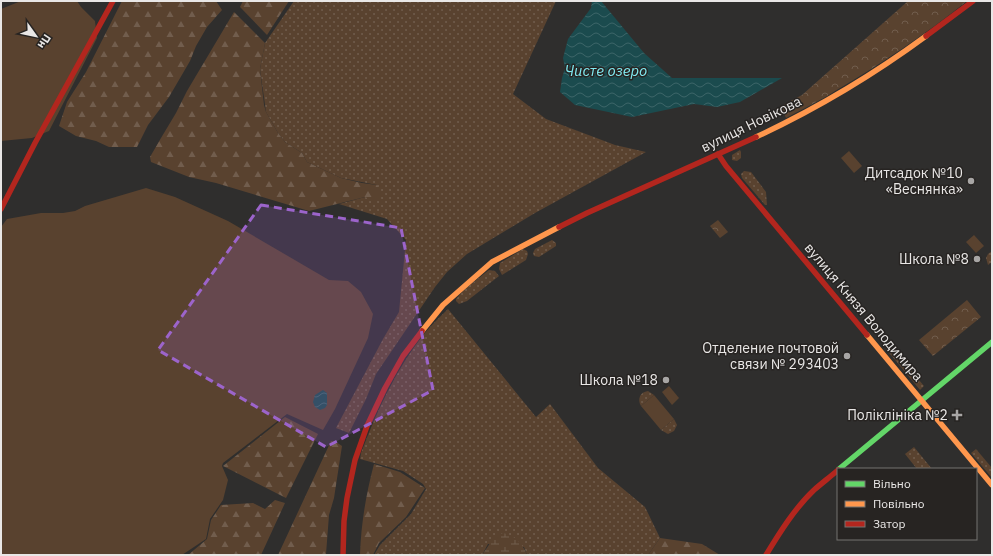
<svg xmlns="http://www.w3.org/2000/svg" width="993" height="556" font-family="'IBM Plex Sans',sans-serif">
	<style>
		.grass { fill: url(#grass-dots) }
		.forest { fill: url(#forest-firs) }
		.wetland { fill: url(#wetland-marsh) }
		.park { fill: url(#park-crowns) }
		.garden { fill: #59422f }
		.water { fill: url(#water-waves) }
		.lines { fill: none; stroke-linecap: round; stroke-linejoin: round }
		.fast { stroke: #63d668; stroke-width: 5.5 }
		.slow { stroke: #ff974d; stroke-width: 5.5 }
		.jam { stroke: #b3261e; stroke-width: 5.5 }
		.marked { fill: #9c64cb; fill-opacity: 0.2; stroke: #9c64cb; stroke-width: 3; stroke-dasharray: 8 5; stroke-linejoin: round }
		.poi-dot { fill: #a8a6a5; stroke: #272422; stroke-width: 1.5 }
		.labels { text-anchor: middle; dominant-baseline: central; stroke-width: 3; stroke-linejoin: round; paint-order: stroke }
		.street-label { font-size: 14px; fill: #e9e7e6; stroke: #272422 }
		.poi-label { font-size: 14px; fill: #e9e7e6; stroke: #272422; text-anchor: end }
		.water-label { font-size: 15px; font-style: italic; fill: #80eaf1; stroke: #272422 }
	</style>
	<defs>
		<pattern id="grass-dots" width="8" height="8" patternUnits="userSpaceOnUse"><rect width="8" height="8" fill="#59422f"/><path d="M2 2h.1M6 6h.1" fill="none" stroke="#715d4d" stroke-width="1.8" stroke-linecap="round"/></pattern>
		<pattern id="forest-firs" width="22" height="20" patternUnits="userSpaceOnUse"><rect width="22" height="20" fill="#59422f"/><path d="M5 1l3.5 6h-7zM16 11l3.5 6h-7z" fill="#715d4d"/></pattern>
		<pattern id="wetland-marsh" width="20" height="14" patternUnits="userSpaceOnUse"><rect width="20" height="14" fill="#59422f"/><path d="M1 5h8M5 5V1M11 12h8M15 12V8" fill="none" stroke="#715d4d"/></pattern>
		<pattern id="park-crowns" width="20" height="18" patternUnits="userSpaceOnUse"><rect width="20" height="18" fill="#59422f"/><path d="M2 6a3 3 0 1 1 6 0M12 15a3 3 0 1 1 6 0" fill="none" stroke="#715d4d"/></pattern>
		<pattern id="water-waves" width="16" height="10" patternUnits="userSpaceOnUse"><rect width="16" height="10" fill="#1b4b4e"/><path d="M0 5q4-4 8 0t8 0" fill="none" stroke="#3c6568"/></pattern>
	</defs>
	<rect width="100%" height="100%" fill="#2f2e2d"/>
	<!-- grass -->
	<g class="grass">
		<polygon points="294,1 556,1 513,94 546,119 615,145 646,152 535,213 467,254 447,272 435,287 376,374 366,399 349,433 336,428 383,339 399,312 406,240 387,219 339,204 365,197 377,185 341,178 307,162 302,153 285,142 278,133 266,112 260,69 265,43"/>
		<polygon points="740,150 741,152 741,158 737,161 732,160 732,155"/>
		<polygon points="744,171 751,172 766,192 767,205 765,205 742,178 741,174"/>
		<polygon points="552,240 556,243 556,246 539,257 534,256 533,253 535,249"/>
		<polygon points="523,249 527,251 528,254 526,260 502,275 499,269 500,263"/>
		<polygon points="992,251 992,262 988,265 986,258 988,254"/>
		<polygon points="489,270 495,271 499,276 467,301 459,304 456,301 456,299 465,289"/>
		<path d="M448,309L536,417L550,404L598,468L645,507L660,538L648,555H527L524,547L488,544L482,555H374L380,545L411,514L426,489L423,484L403,471L360,459L361,453C377,411 396,369 424,334C431,325 440,317 448,309Z"/>
		<polygon points="888,343 924,386 920,390 886,349"/>
		<path d="M648,391L654,395L641,406C637,399 640,392 648,391Z"/>
		<polygon points="674,419 677,425 674,431 668,434 661,430"/>
		<polygon points="914,447 932,469 917,469 905,454"/>
		<polygon points="976,449 992,468 992,478 971,453"/>
	</g>
	<!-- forest -->
	<g class="forest">
		<polygon points="122,1 216,1 222,10 207,27 196,46 190,61 169,97 148,125 137,147 109,147 96,141 76,136 59,126 67,102 86,72"/>
		<polygon points="243,1 289,1 267,35 240,7"/>
		<polygon points="234,12 265,43 260,69 264,105 266,112 278,133 285,142 302,153 307,162 341,178 362,183 377,185 381,192 381,197 375,201 365,197 309,211 216,183 189,177 151,162 150,157 161,138 176,113 187,91"/>
		<polygon points="285,417 318,434 286,498 223,466"/>
		<polygon points="331,441 336,442 342,446 334,498 329,515 326,554 278,555"/>
		<path d="M374,464L400,472L425,488L406,517L379,543L373,555H360C361,524 366,494 374,464Z"/>
		<polygon points="275,500 285,503 261,555 188,555 207,539 211,520 221,505 253,503 265,509"/>
		<polygon points="660,538 702,544 720,555 648,555"/>
	</g>
	<!-- wetland -->
	<path class="wetland" d="M503,533C516,536 522,543 527,555H482L495,536Z"/>
	<!-- park -->
	<g class="park">
		<path d="M908,1H967C926,34 881,64 835,91C820,101 802,109 786,118L782,108L785,104L802,95Z"/>
		<polygon points="718,220 728,232 720,238 710,226"/>
		<polygon points="967,300 981,317 933,356 919,340"/>
	</g>
	<!-- garden -->
	<g class="garden">
		<polygon points="21,1 77,1 81,7 95,21 97,38 49,131 32,138 1,141 1,9"/>
		<polygon points="849,151 862,166 854,173 841,158"/>
		<polygon points="146,188 175,197 228,221 329,280 348,281 361,292 373,314 368,338 335,409 323,430 287,414 223,463 222,466 228,480 223,500 210,519 206,539 182,555 1,555 1,227 7,219 41,213 63,213 75,211 85,206"/>
		<polygon points="974,235 984,246 976,253 966,242"/>
		<polygon points="669,386 679,398 672,405 662,392"/>
		<polygon points="654,395 674,419 661,430 641,406"/>
	</g>
	<!-- water -->
	<g class="water">
		<polygon points="592,1 601,1 644,53 672,78 782,78 740,102 717,107 694,104 632,117 575,105 560,92 562,78 565,68 563,58 568,39 591,8"/>
		<polygon points="323,390 327,393 327,405 325,408 320,410 315,407 313,402 315,395"/>
	</g>
	<g class="lines">
		<!-- fast -->
		<polyline class="fast" points="839,469 992,342"/>
		<!-- slow -->
		<g class="slow">
			<path d="M756,137C816,109 873,75 926,36"/>
			<polyline points="422,331 443,305 492,262 559,227"/>
			<polyline points="867,335 992,485"/>
		</g>
		<!-- jam -->
		<g class="jam">
			<polyline points="926,36 973,1"/>
			<polyline points="718,154 726,166 867,335"/>
			<polyline points="1,209 35,143 113,1"/>
			<polyline points="559,227 587,213 756,137"/>
			<polyline points="343,555 344,521 347,498 355,460 367,426 385,388 403,356 422,331"/>
			<path d="M766,555C780,532 795,508 814,490C822,483 830,477 838,470"/>
		</g>
	</g>
	<!-- marked area -->
	<path class="marked" d="M261,205L401,228L433,390L326,447L158,350Z"/>
	<!-- markers -->
	<g class="poi-dot">
		<circle cx="971" cy="181" r="4"/>
		<circle cx="977" cy="259" r="4"/>
		<circle cx="847" cy="356" r="4"/>
		<circle cx="666" cy="380" r="4"/>
		<path d="M955 409h4v4h4v4h-4v4h-4v-4h-4v-4h4z"/>
	</g>
	<g class="labels">
		<!-- street labels -->
		<g class="street-label">
			<text transform="translate(751 124) rotate(-26)">вулиця Новікова</text>
			<text transform="translate(864 312) rotate(50)">вулиця Князя Володимира</text>
		</g>
		<!-- poi labels -->
		<g class="poi-label">
			<text x="963" y="173">Дитсадок №10<tspan x="963" dy="16">«Веснянка»</tspan></text>
			<text x="969" y="259">Школа №8</text>
			<text x="839" y="348">Отделение почтовой<tspan x="839" dy="16">связи № 293403</tspan></text>
			<text x="658" y="380">Школа №18</text>
			<text x="948" y="415">Поліклініка №2</text>
		</g>
		<!-- water labels -->
		<g class="water-label">
			<text x="606" y="70">Чисте озеро</text>
		</g>
	</g>
	<!-- border -->
	<rect width="993" height="556" fill="none" stroke="#e9e7e6" stroke-width="4"/>
	<!-- legend -->
	<rect x="837" y="468" width="140" height="72" fill="#272422" stroke="#757270"/>
	<rect x="845" y="481" width="20" height="6" fill="#63d668" stroke="#757270"/>
	<text x="873" y="488" font-size="12" fill="#e9e7e6">Вільно</text>
	<rect x="845" y="501" width="20" height="6" fill="#ff974d" stroke="#757270"/>
	<text x="873" y="508" font-size="12" fill="#e9e7e6">Повільно</text>
	<rect x="845" y="521" width="20" height="6" fill="#b3261e" stroke="#757270"/>
	<text x="873" y="528" font-size="12" fill="#e9e7e6">Затор</text>
	<!-- north arrow -->
	<g transform="translate(36 36) rotate(123)" stroke="#272422" stroke-width="3" paint-order="stroke">
	<path d="M0-3L7 15L0 10L-7 15Z" fill="#e9e7e6"/>
	<text y="-6" font-size="11" font-weight="bold" text-anchor="middle" fill="#e9e7e6">Пн</text>
	</g>
</svg>
